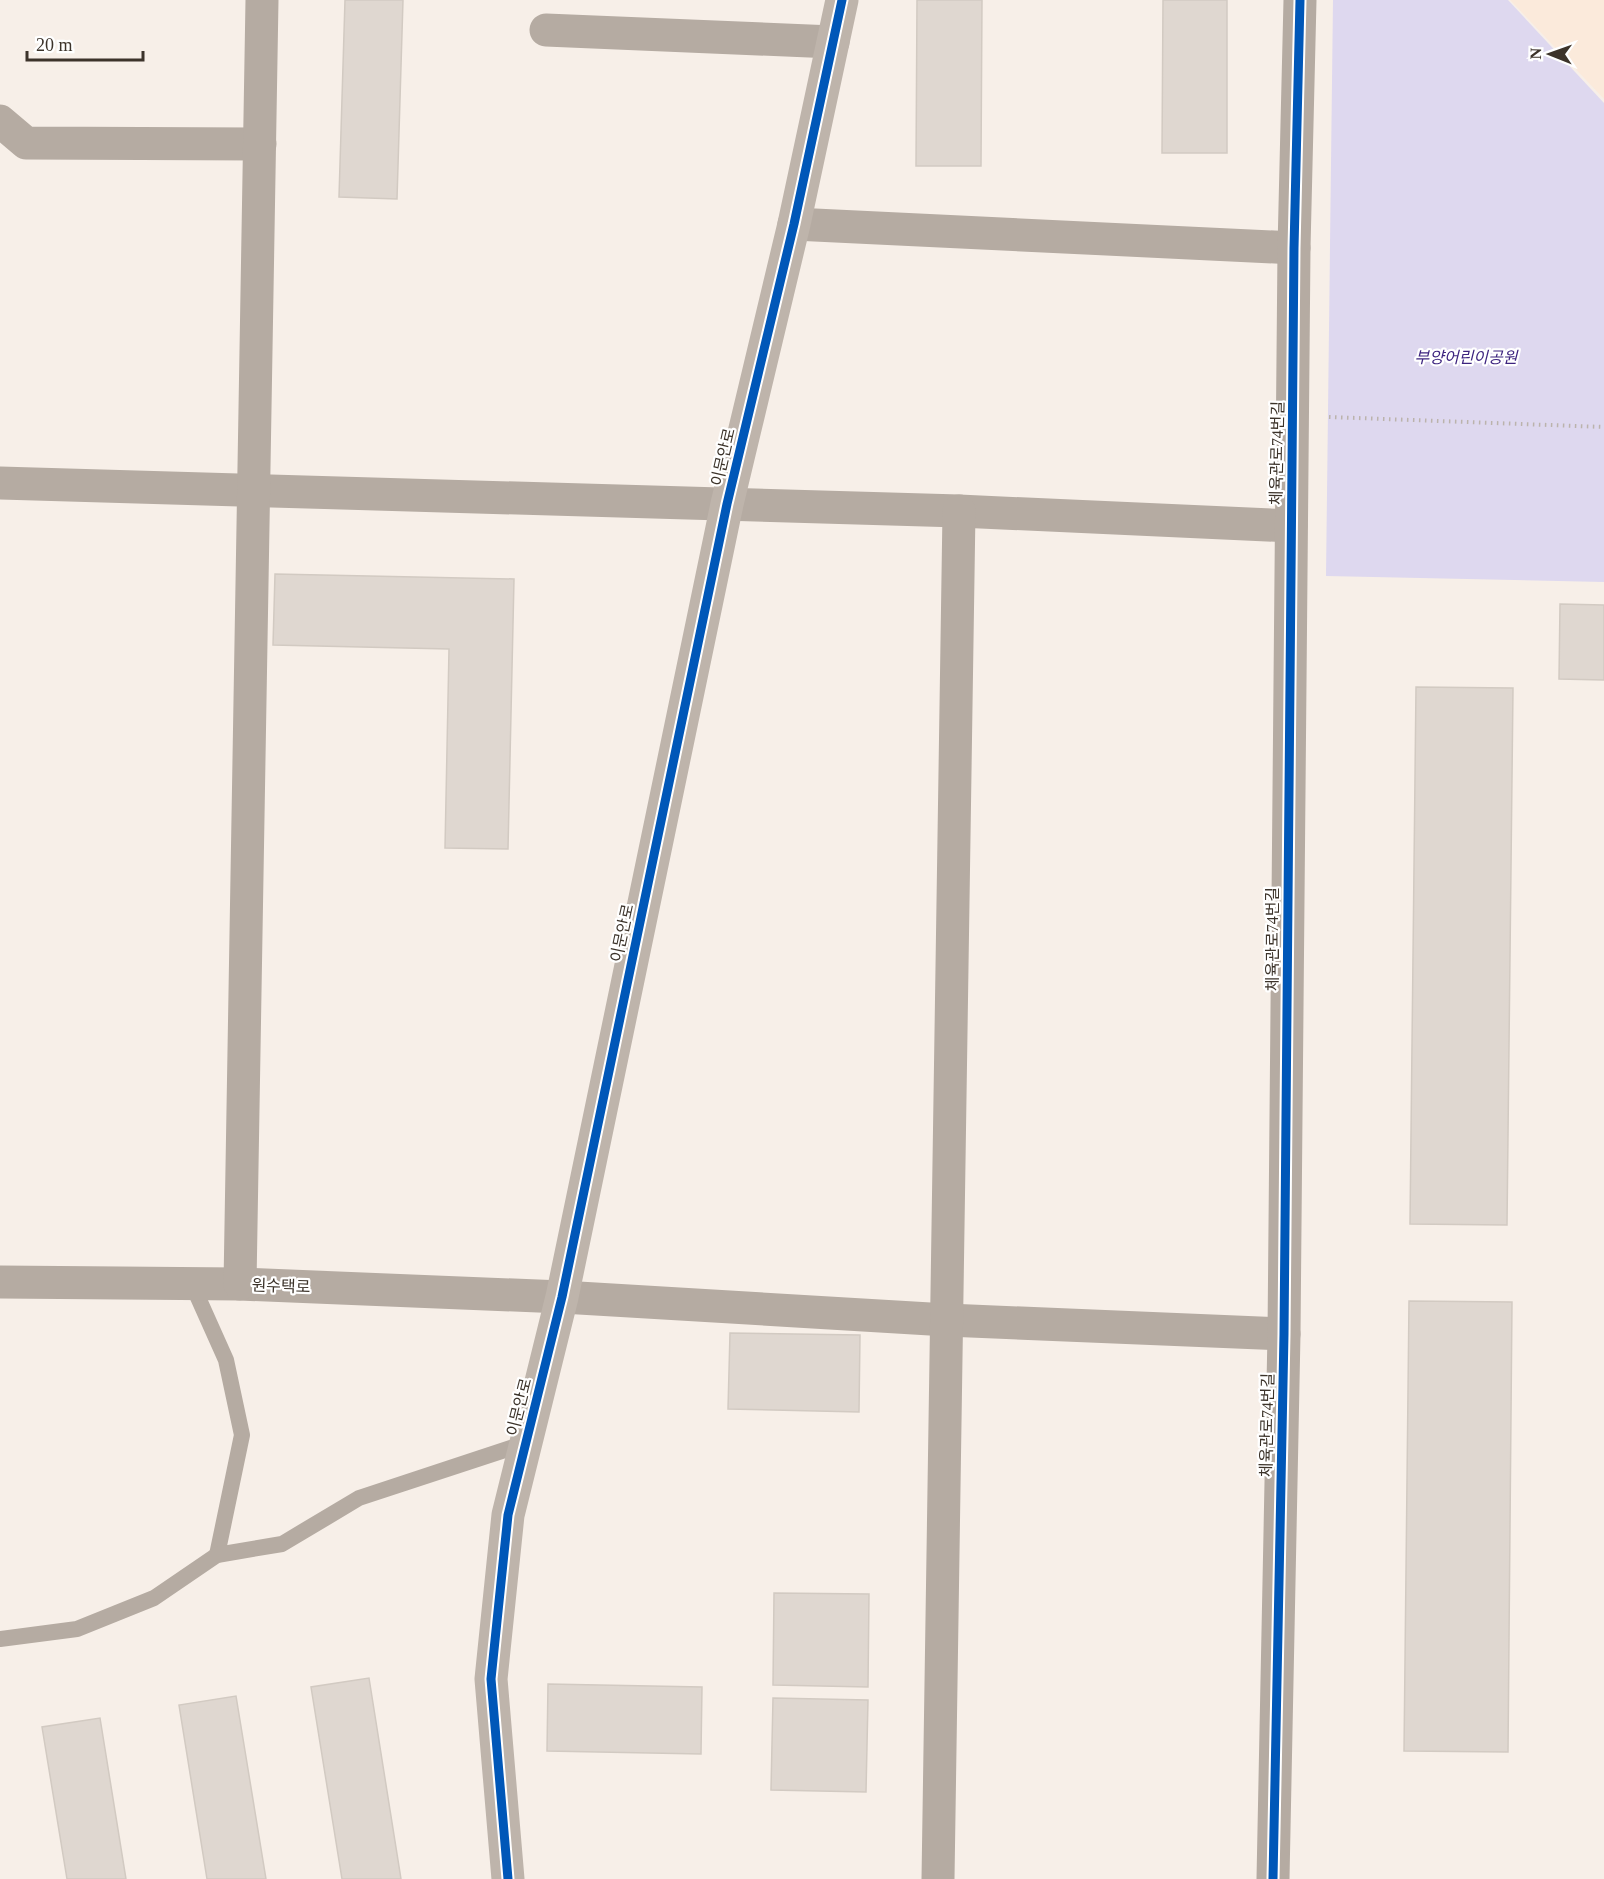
<svg xmlns="http://www.w3.org/2000/svg" width="1604" height="1879" font-family="'Times New Roman','Noto Sans KR',serif">
	<style>
		.built { fill: #fbeadb }
		.green { fill: #ded8ef }
		.building { fill: #dfd7d0; stroke: #d2cac2; stroke-width: 1.5 }
		.lines { fill: none; stroke-linecap: round; stroke-linejoin: round }
		.path { stroke: #bbb3ac; stroke-width: 4; stroke-dasharray: 1.5 4.5; stroke-linecap: butt }
		.lane { stroke: #b5aba2; stroke-width: 16 }
		.street { stroke: #b5aba2; stroke-width: 33 }
		.secondary { stroke: #beb4ab; stroke-width: 33 }
		.cycleway-casing { stroke: #fff; stroke-width: 13 }
		.cycleway { stroke: #0057b8; stroke-width: 9 }
		.labels { text-anchor: middle; dominant-baseline: central; stroke-width: 4.5; stroke-linejoin: round; paint-order: stroke }
		.park-label { font-size: 16px; font-style: italic; fill: #3d247f; stroke: #fff }
		.street-label { font-size: 16px; fill: #3c332a; stroke: #fff }
	</style>
	<rect width="100%" height="100%" fill="#f7efe8"/>
	<!-- built -->
	<polygon class="built" points="1510,0 1604,0 1604,99"/>
	<!-- green -->
	<polygon class="green" points="1333,0 1508,0 1604,103 1604,582 1326,576"/>
	<!-- building -->
	<g class="building">
		<polygon points="345,0 403,0 397,199 339,197"/>
		<polygon points="917,0 982,0 981,166 916,166"/>
		<polygon points="1163,0 1227,0 1227,153 1162,153"/>
		<polygon points="275,574 514,579 508,849 445,848 449,649 273,645"/>
		<polygon points="1560,604 1604,605 1604,680 1559,679"/>
		<polygon points="1416,687 1513,688 1507,1225 1410,1224"/>
		<polygon points="1409,1301 1512,1302 1508,1752 1404,1751"/>
		<polygon points="730,1333 860,1335 859,1412 728,1409"/>
		<polygon points="774,1593 869,1594 868,1687 773,1685"/>
		<polygon points="369,1678 401,1879 342,1879 311,1687"/>
		<polygon points="548,1684 702,1687 701,1754 547,1751"/>
		<polygon points="236,1696 266,1879 207,1879 179,1705"/>
		<polygon points="773,1698 868,1700 866,1792 771,1790"/>
		<polygon points="100,1718 126,1879 67,1879 42,1727"/>
	</g>
	<g class="lines">
		<!-- path -->
		<polyline class="path" points="1329,417 1604,427"/>
		<!-- lane -->
		<g class="lane">
			<polyline points="192,1284 226,1360 242,1435 217,1555"/>
			<polyline points="0,1639 77,1629 154,1598 217,1555 282,1544 359,1498 526,1443"/>
		</g>
		<!-- street -->
		<g class="street">
			<polyline points="546,30 833,42"/>
			<polyline points="0,121 26,143 260,144"/>
			<polyline points="794,224 1294,248"/>
			<polyline points="0,483 959,511 1291,526"/>
			<polyline points="0,1282 240,1284 562,1297 947,1320 1284,1334"/>
			<polyline points="240,1284 262,0"/>
			<polyline points="938,1879 959,511"/>
			<polyline points="1273,1879 1284,1334 1294,248 1300,0"/>
		</g>
		<!-- secondary -->
		<polyline class="secondary" points="508,1879 491,1679 508,1515 562,1297 727,504 794,224 842,0"/>
		<!-- cycleway casing -->
		<g class="cycleway-casing">
			<g id="cycleway">
				<polyline points="508,1879 491,1679 508,1515 562,1297 727,504 794,224 842,0"/>
				<polyline points="1273,1879 1284,1334 1294,248 1300,0"/>
			</g>
		</g>
		<!-- cycleway -->
		<use href="#cycleway" class="cycleway"/>
	</g>
	<g class="labels">
		<!-- park labels -->
		<g class="park-label">
			<text x="1466" y="357">부양어린이공원</text>
		</g>
		<!-- street labels -->
		<g class="street-label">
			<text transform="translate(1277 453) rotate(-89)">체육관로74번길</text>
			<text transform="translate(723 457) rotate(-77)">이문안로</text>
			<text transform="translate(622 933) rotate(-78)">이문안로</text>
			<text transform="translate(1272 939) rotate(-90)">체육관로74번길</text>
			<text transform="translate(281 1286) rotate(2)">원수택로</text>
			<text transform="translate(519 1407) rotate(-76)">이문안로</text>
			<text transform="translate(1267 1425) rotate(-89)">체육관로74번길</text>
		</g>
	</g>
	<!-- north arrow -->
	<g transform="translate(1550 54) rotate(271)" stroke="#ffffff" stroke-width="4.5" paint-order="stroke">
	<path d="M0-4.5L10 22L0 15L-10 22Z" fill="#3c332a"/>
	<text y="-9" font-size="16" font-weight="bold" text-anchor="middle" fill="#3c332a">N</text>
	</g>
	<!-- scale -->
	<path d="M27 51v9h116v-9" fill="none" stroke="#3c332a" stroke-width="3"/>
	<text x="36" y="51" font-size="18" fill="#3c332a" stroke="#ffffff" stroke-width="4.5" paint-order="stroke">20 m</text>
</svg>
